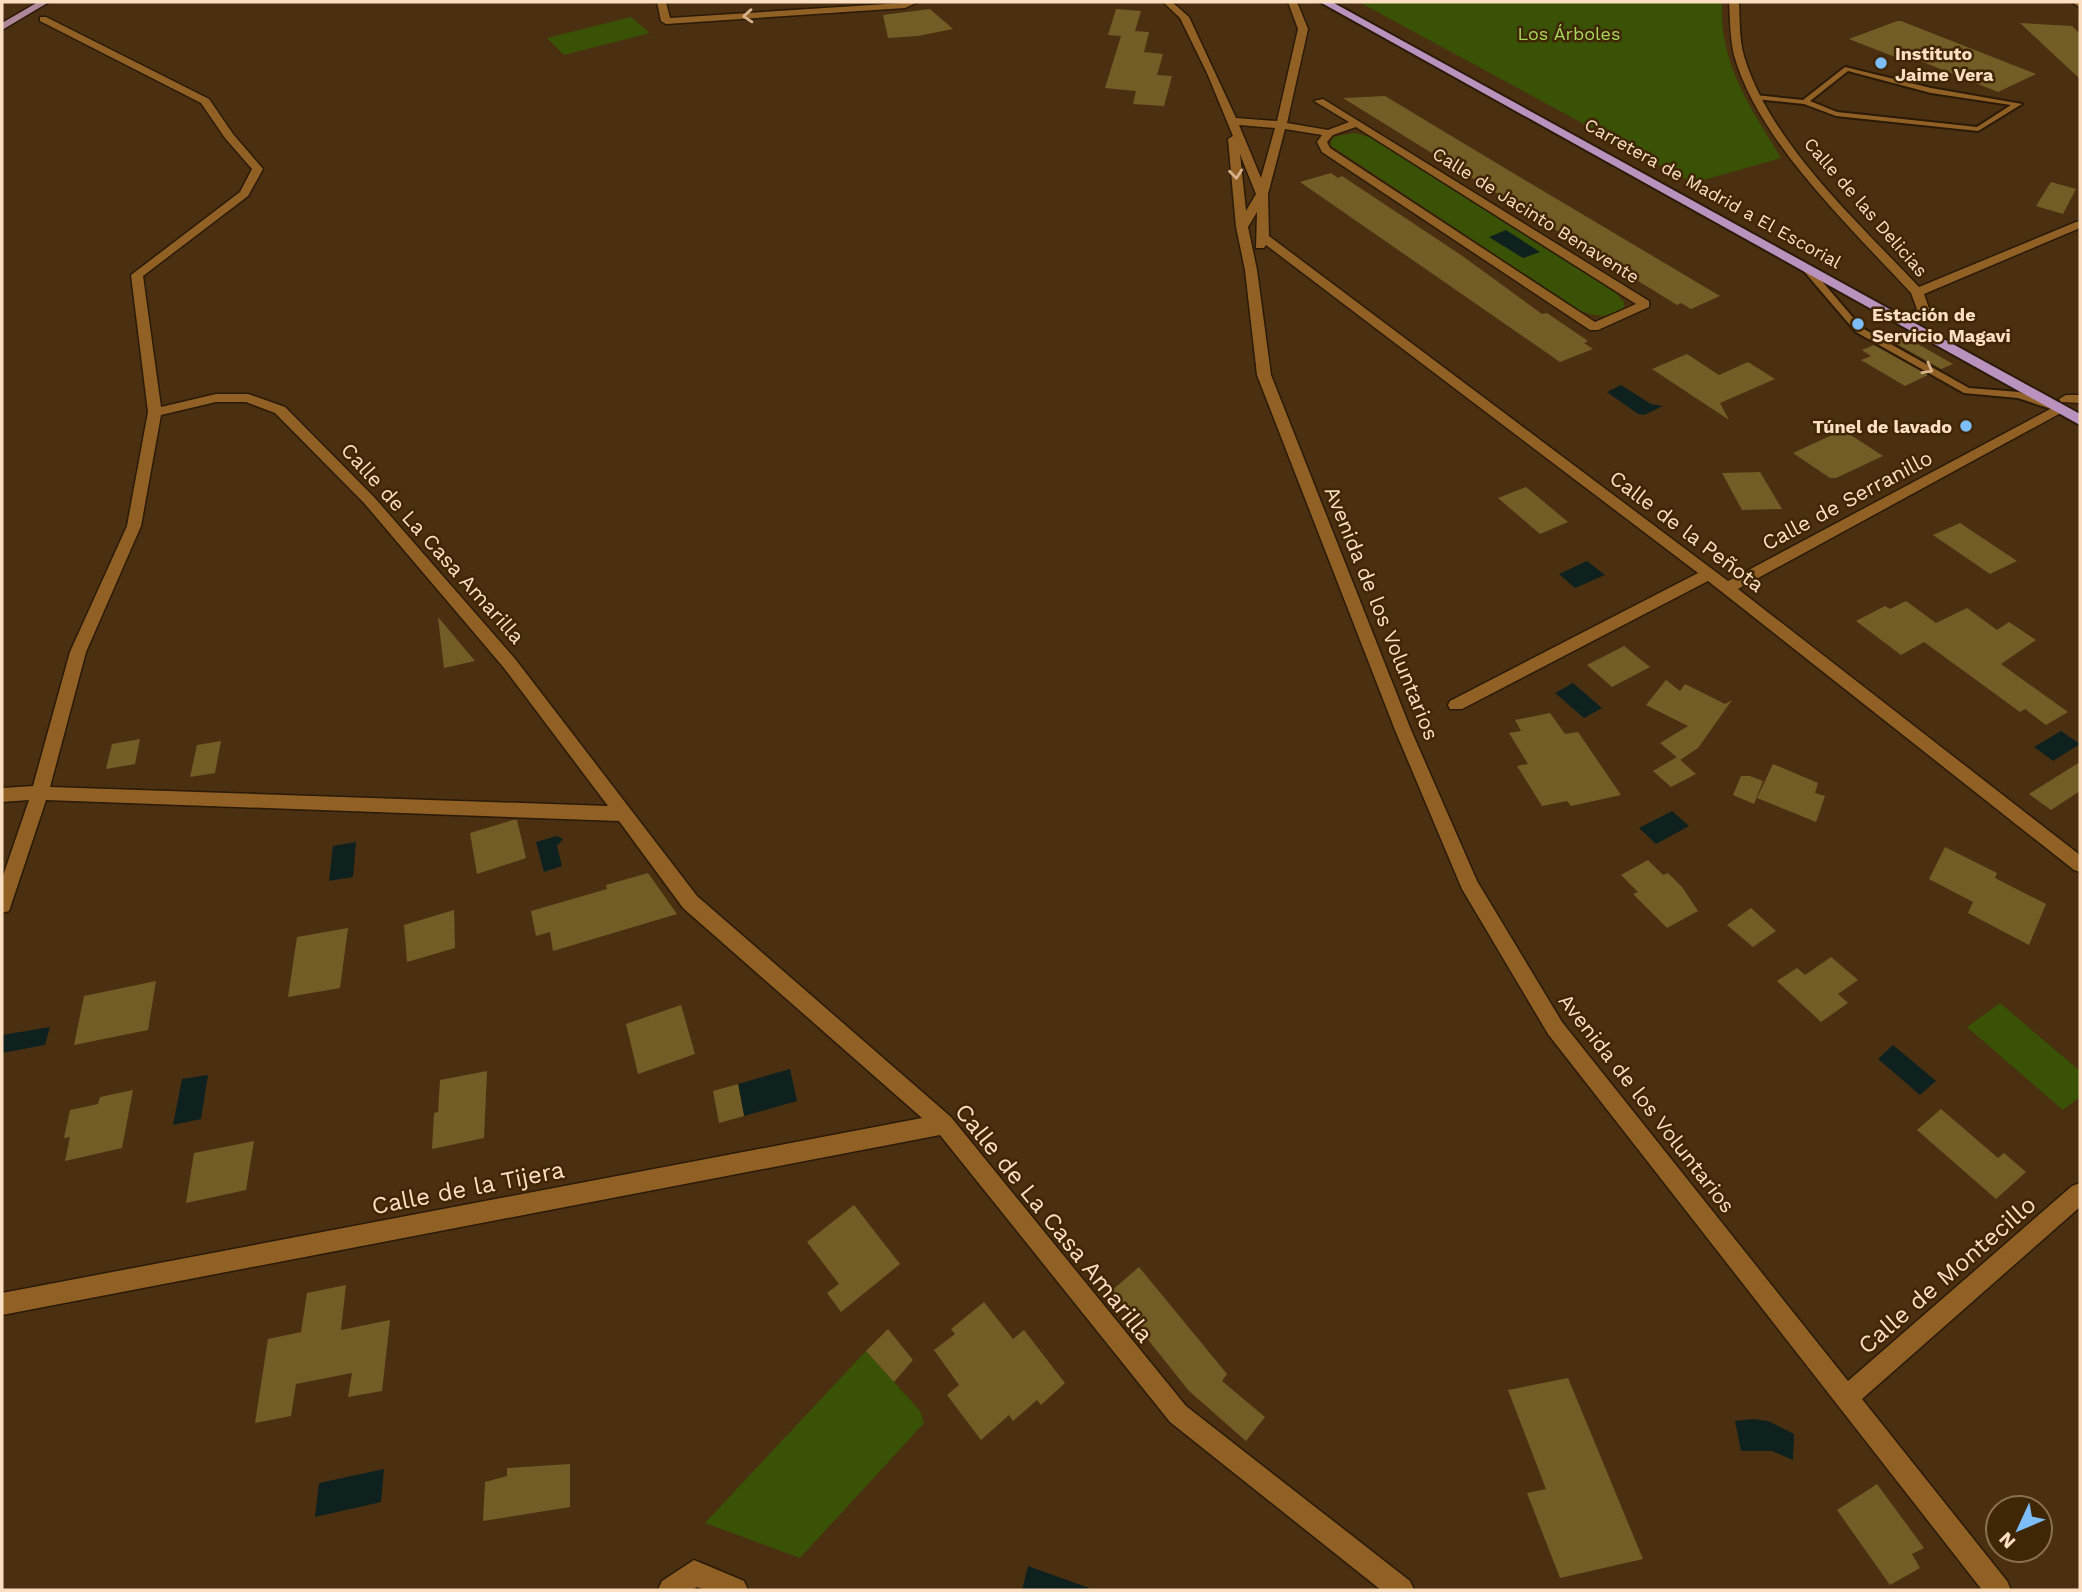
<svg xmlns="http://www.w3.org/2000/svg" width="2082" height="1592" font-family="'Work Sans',sans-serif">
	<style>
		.green { fill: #395206 }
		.water { fill: #0e211f }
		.building { fill: #725d26 }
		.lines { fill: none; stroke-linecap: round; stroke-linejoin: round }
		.service-casing { stroke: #2a1a07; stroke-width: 4 }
		.minor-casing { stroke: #2a1a07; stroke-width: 3 }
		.primary-casing { stroke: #2a1a07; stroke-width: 3 }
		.trunk-casing { stroke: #2a1a07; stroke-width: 4 }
		.service { fill: #916024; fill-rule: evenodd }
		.minor { fill: #916024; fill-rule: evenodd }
		.primary { fill: #af8598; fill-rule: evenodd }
		.trunk { fill: #b992be; fill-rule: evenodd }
		.oneway { stroke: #d6b38b }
		.poi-dot { fill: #7dbef9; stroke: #3f2605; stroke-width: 2.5 }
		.labels { text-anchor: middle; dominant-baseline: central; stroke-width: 5; stroke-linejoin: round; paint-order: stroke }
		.far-park-label { font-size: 18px; fill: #a7d75d; stroke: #3f2605 }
		.far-poi-label { font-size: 18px; font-weight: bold; fill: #fbdfc2; stroke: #3f2605; text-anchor: start }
		.far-street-label { font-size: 18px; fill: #fbdfc2; stroke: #3f2605 }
		.street-label { font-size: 21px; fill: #fbdfc2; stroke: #3f2605 }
		.near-street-label { font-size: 24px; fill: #fbdfc2; stroke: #3f2605 }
	</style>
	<rect width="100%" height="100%" fill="#4a3011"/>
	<!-- green -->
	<g class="green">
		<path d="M1359,2H1722C1719,64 1751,108 1781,158L1693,183Z"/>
		<polygon points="631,17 650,33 564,55 547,38"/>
		<path d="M1354,133L1370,137L1616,293L1624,302V307C1612,320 1593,316 1579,310L1330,145L1333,137Z"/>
		<polygon points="2000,1003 2080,1071 2080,1097 2063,1110 1967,1027"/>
		<polygon points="866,1351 920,1411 924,1423 800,1558 705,1523"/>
	</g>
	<!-- water -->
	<g class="water">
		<polygon points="1506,230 1540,252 1523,258 1489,237"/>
		<polygon points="1621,385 1651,404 1663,406 1644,415 1638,414 1607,392"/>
		<polygon points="1587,561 1605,575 1575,588 1559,574"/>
		<polygon points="1573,683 1602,708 1584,718 1555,693"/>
		<polygon points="2061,731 2080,744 2053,761 2034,747"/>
		<polygon points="1672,811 1689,826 1656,844 1639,828"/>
		<polygon points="557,836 563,839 557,846 562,866 544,872 536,842"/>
		<polygon points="356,842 353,877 329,881 333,846"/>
		<polygon points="50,1027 45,1045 2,1053 2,1035"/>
		<polygon points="1893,1045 1936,1081 1920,1095 1878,1059"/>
		<polygon points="790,1069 797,1101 744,1116 738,1084"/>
		<polygon points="208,1075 201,1119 173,1125 182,1079"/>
		<polygon points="1753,1419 1768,1421 1794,1434 1793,1460 1772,1451 1741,1451 1735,1421"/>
		<polygon points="384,1469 381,1502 315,1517 319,1483"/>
		<polygon points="1028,1566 1089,1588 1089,1590 1022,1590"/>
	</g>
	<!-- building -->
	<g class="building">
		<polygon points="930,9 953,29 918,36 888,38 883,15"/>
		<polygon points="1116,9 1141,11 1135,31 1149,32 1144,52 1163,54 1157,75 1172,76 1164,106 1133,104 1136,91 1105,88 1121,36 1108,35"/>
		<polygon points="1897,21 1901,21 2036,74 1998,92 1903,54 1895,57 1849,39"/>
		<polygon points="2020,23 2072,26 2080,34 2080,79"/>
		<polygon points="1385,96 1503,167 1720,296 1691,309 1681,303 1677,305 1343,98"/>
		<polygon points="1331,173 1338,178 1342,176 1461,255 1542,314 1547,313 1588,341 1584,343 1593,349 1560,362 1300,182"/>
		<polygon points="2051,182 2076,189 2063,214 2036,206"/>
		<polygon points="1900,334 1953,364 1941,369 1888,339"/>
		<polygon points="1874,345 1928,375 1905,386 1861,360 1871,356 1862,350"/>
		<polygon points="1687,354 1719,375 1748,362 1775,379 1720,403 1729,420 1652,369"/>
		<polygon points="1843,430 1883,456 1836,478 1830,478 1793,453"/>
		<polygon points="1760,472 1782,509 1742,510 1722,473"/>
		<polygon points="1526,487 1568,522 1540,534 1498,498"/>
		<polygon points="1960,523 2017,561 1990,574 1933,535"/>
		<polygon points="1906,601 1936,623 1967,608 1997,630 2009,622 2036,640 2001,664 2068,712 2046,725 2025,709 2020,712 1924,642 1901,655 1856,621 1885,606 1890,609"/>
		<polygon points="438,617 475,661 444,668"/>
		<polygon points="1624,646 1650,667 1612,687 1587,665"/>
		<polygon points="1666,680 1680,691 1685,684 1725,704 1732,700 1698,748 1680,760 1660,743 1688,726 1646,705"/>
		<polygon points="1550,713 1565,734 1578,732 1621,795 1571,806 1567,801 1542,806 1517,766 1528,764 1509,733 1521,731 1515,720"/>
		<polygon points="140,739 135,764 106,769 112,744"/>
		<polygon points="221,741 215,773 190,777 197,745"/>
		<polygon points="1677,757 1696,774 1671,787 1653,771"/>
		<polygon points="2080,762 2080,791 2051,810 2029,794"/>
		<polygon points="1773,764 1818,783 1815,793 1825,796 1816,822 1757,798"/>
		<polygon points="1741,776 1750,776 1763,781 1754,804 1733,795"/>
		<polygon points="513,820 517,820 526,858 477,874 470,833"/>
		<polygon points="1945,847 1997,873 1995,878 2046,904 2029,945 1968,913 1973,902 1929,879"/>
		<polygon points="1648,860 1663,875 1668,873 1682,887 1698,911 1667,928 1633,894 1638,892 1621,875"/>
		<polygon points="648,873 677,914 553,951 550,932 536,936 531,911 607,889 606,885"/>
		<polygon points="1751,908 1776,931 1753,947 1727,925"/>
		<polygon points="454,910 455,948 407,962 404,925"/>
		<polygon points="348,928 340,988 288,997 297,937"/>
		<polygon points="1831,957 1858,980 1838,994 1848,1003 1821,1022 1777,981 1797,968 1805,975"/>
		<polygon points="156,981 148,1030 74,1045 84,996"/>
		<polygon points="681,1005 695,1054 638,1074 626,1024"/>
		<polygon points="487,1071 484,1138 432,1149 434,1113 438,1112 440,1080"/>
		<polygon points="738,1084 744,1116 719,1123 713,1091"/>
		<polygon points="133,1090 122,1148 65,1161 70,1137 64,1138 70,1110 98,1104 100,1097"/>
		<polygon points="1941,1109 1998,1158 2004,1153 2026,1172 1996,1199 1917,1130"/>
		<polygon points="254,1141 246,1190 186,1203 194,1153"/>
		<polygon points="854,1205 900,1264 841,1312 827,1293 839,1284 807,1242"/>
		<polygon points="1139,1267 1227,1374 1222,1381 1265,1417 1246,1441 1189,1391 1110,1292"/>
		<polygon points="346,1285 341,1330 390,1320 382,1391 348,1397 352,1373 296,1384 291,1416 255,1423 268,1339 301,1332 307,1293"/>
		<polygon points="984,1302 1013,1339 1024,1330 1065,1383 1041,1405 1037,1400 1013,1421 1009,1415 981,1440 947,1395 959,1385 934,1350 955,1334 951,1329"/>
		<polygon points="888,1329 913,1360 894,1382 866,1351"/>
		<polygon points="1568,1378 1643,1559 1560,1578 1527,1493 1546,1489 1508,1390"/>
		<polygon points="570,1464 570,1507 483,1521 485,1482 507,1476 507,1468"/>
		<polygon points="1877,1484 1924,1548 1912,1554 1920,1568 1890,1585 1837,1510"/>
	</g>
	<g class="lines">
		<!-- service casing -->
		<g class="service-casing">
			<g id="service">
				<path d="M1845,67L1931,88L2022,104L1978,131L1836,116L1804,104L1755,99L1751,97L1755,95L1803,100ZM1848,71L1931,93L2011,105L1977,127L1837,112L1810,101Z"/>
				<polygon points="1802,265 1808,265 1862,328 1969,388 2019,392 2056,406 2051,409 2018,398 1964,393 1856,332 1802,269"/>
			</g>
		</g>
		<!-- minor casing -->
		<g class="minor-casing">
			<g id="minor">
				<polygon points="657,2 666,2 670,18 918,2 905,8 666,24 661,21"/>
				<path d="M1163,2H1172L1189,17L1236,118L1277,121L1298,29L1288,2H1297L1308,29L1287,123L1328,130L1349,122L1314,101L1323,99L1649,301V307L1598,330H1590L1322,152L1317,142L1322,135L1285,129L1268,194L1269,236L1728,581L2056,406H2066L2068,409L1738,589L2080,855V872L2074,870L1708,581L1462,709H1450L1448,705L1450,701L1698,573L1266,245L1264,248H1256L1257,212L1248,227L1257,270L1271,375L1411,730L1477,881L1562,1022L1848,1381L2072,1186L2080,1183V1207L1862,1399L2007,1581L2011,1590H1982L1548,1034L1462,889L1395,730L1257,375L1245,270L1236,227L1228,139L1233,136L1207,73L1180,18ZM1239,125L1275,128L1261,178ZM1356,127L1636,304L1595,322L1330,148L1327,142L1333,135ZM1240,154L1256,194L1246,211Z"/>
				<path d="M1729,2H1739C1740,20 1739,39 1744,56C1770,143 1858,222 1919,287L2076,222L2080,221V228L1924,294L1930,311L1919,318H1911V312L1917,309L1911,293C1851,228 1758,141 1734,55C1730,38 1730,19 1729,2Z"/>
				<polygon points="2072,2 2080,2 2080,8"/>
				<path d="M40,17H46L209,99L233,134L263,169L248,196L143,276L161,407L216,394H248L285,407L374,497L516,660L697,896L951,1117L1186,1406L1410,1581L1414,1590H1381L1170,1422L940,1135L2,1315V1293L922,1118L683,908L619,821L46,800L9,911L2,913V879L29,800L2,802V788L33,786L70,652L127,526L148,412L131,275L240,192L252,169L225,138L201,103L40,21ZM216,402H246L275,413L364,503L504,668L608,806L50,787L86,652L141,526L161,415Z"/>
				<polygon points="2066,395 2080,395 2080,403 2061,402 2059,399"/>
				<polygon points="694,1560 744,1581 748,1590 705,1590 697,1587 692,1590 658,1590 662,1581"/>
			</g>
		</g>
		<!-- primary casing -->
		<g class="primary-casing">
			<polygon id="primary" points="38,2 49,2 2,30 2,23"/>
		</g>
		<!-- trunk casing -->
		<g class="trunk-casing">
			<polygon id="trunk" points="1320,2 1332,2 2080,414 2080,425"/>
		</g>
		<!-- service -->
		<use href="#service" class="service"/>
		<!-- minor -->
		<use href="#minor" class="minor"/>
		<!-- primary -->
		<use href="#primary" class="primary"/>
		<!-- trunk -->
		<use href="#trunk" class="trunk"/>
	</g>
	<!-- one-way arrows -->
	<defs><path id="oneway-chevron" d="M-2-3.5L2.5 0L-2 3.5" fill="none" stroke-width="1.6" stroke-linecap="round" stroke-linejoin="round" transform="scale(1.75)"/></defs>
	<g class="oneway">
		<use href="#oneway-chevron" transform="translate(748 16) rotate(176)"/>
		<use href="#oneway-chevron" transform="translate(1236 174) rotate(84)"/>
		<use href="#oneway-chevron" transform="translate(1928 369) rotate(29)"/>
	</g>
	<!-- markers -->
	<g class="poi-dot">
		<circle cx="1881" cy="63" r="7"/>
		<circle cx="1858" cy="324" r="7"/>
		<circle cx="1966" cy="426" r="7"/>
	</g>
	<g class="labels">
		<!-- far-park labels -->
		<g class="far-park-label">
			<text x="1569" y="33">Los Árboles</text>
		</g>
		<!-- far-poi labels -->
		<g class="far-poi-label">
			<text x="1895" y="53">Instituto<tspan x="1895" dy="21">Jaime Vera</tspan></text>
			<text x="1872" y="314">Estación de<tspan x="1872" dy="21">Servicio Magavi</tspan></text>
			<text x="1952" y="426" text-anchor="end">Túnel de lavado</text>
		</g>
		<!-- far-street labels -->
		<g class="far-street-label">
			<text transform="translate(1713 193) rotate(29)">Carretera de Madrid a El Escorial</text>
			<text transform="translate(1866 207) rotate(49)">Calle de las Delicias</text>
			<text transform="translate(1536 215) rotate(32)">Calle de Jacinto Benavente</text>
		</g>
		<!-- street labels -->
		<g class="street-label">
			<text transform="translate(1847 500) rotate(-28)">Calle de Serranillo</text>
			<text transform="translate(1687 531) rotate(37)">Calle de la Peñota</text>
			<text transform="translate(433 543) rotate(48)">Calle de La Casa Amarilla</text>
			<text transform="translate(1382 613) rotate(68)">Avenida de los Voluntarios</text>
			<text transform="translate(1647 1103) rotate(52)">Avenida de los Voluntarios</text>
		</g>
		<!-- near-street labels -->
		<g class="near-street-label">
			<text transform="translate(468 1188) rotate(-11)">Calle de la Tijera</text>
			<text transform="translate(1054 1223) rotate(51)">Calle de La Casa Amarilla</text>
			<text transform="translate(1947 1275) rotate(-41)">Calle de Montecillo</text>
		</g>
	</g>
	<!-- border -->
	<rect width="2082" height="1592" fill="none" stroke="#fbdfc2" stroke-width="7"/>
	<!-- north arrow -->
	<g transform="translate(2019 1529) rotate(226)"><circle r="33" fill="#3f2605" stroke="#8a7051" stroke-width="2"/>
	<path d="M0-5L12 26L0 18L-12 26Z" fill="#7dbef9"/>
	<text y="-10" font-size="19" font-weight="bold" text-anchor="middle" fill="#fbdfc2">N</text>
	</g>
</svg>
